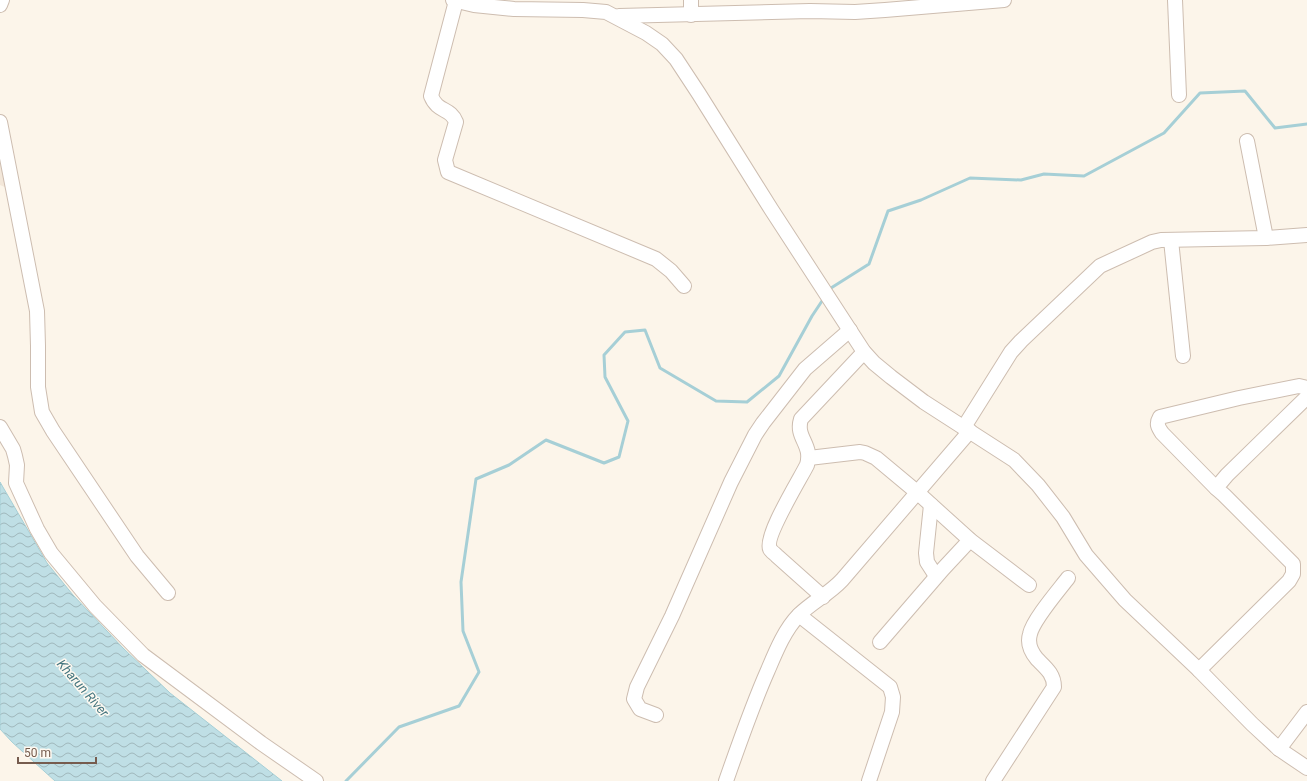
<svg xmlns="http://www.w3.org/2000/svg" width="1307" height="781" font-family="Roboto,sans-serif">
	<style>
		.residential { fill: #f3e7d9 }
		.water { fill: url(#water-waves); stroke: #a6cfd6 }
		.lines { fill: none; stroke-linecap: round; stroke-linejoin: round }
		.stream { stroke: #a6cfd6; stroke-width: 3 }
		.minor-casing { stroke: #cdbdb0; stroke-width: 16 }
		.minor { stroke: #fff; stroke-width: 14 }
		.labels { text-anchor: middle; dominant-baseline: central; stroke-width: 3; stroke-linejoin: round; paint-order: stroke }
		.water-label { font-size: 13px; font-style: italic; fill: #467780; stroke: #fef9f1 }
	</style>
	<defs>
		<pattern id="water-waves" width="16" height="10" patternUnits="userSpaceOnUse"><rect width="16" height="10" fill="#bfdfe5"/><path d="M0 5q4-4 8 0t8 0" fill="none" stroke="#a0b8bc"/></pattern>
	</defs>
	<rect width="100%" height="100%" fill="#fcf5ea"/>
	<!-- residential -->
	<polygon class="residential" points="0,154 7,188 0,185"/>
	<!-- water -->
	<polygon class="water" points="0,482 47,563 73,595 123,648 170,693 282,781 55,781 12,742 0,729"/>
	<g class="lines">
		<!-- stream -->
		<g class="stream">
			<polyline points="829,290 831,288 869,264 888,211 921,200 970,178 1021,180 1044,174 1084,176 1164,133 1200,93 1245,91 1275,128 1307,124"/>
			<polyline points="346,781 399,727 459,706 479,672 463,631 461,582 476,479 509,465 546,440 604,463 619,457 628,421 605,377 604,355 625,332 645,330 660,368 716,401 747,402 779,376 812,316 824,298"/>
		</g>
		<!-- minor casing -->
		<g class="minor-casing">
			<g id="minor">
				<polyline points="453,0 474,5 514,9 583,10 606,12 646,33 662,44 676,59 699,94 771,209 864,352 874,363 891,377 924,402 1014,460 1038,485 1063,517 1086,555 1125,600 1199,670 1252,724 1279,749 1307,768"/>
				<polyline points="691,0 691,15"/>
				<polyline points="1175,0 1179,95"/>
				<path d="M456,1L431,96C438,113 450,107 456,122L445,160L448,172L656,259L671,271L684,286"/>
				<polyline points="0,5 2,0"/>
				<polyline points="619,16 810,11 855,12 885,10 1004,0"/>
				<polyline points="0,122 37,311 38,346 38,387 42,412 53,431 137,556 168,593"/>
				<polyline points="1247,141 1266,238"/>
				<polyline points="1171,240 1183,356"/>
				<polyline points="0,427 13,449 15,456 17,465 16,483 37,529 51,553 95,606 143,655 261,743 316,781"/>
				<polyline points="964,427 1011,352 1021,341 1100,266 1152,242 1161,240 1266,238 1307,235"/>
				<polyline points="809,458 860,452 865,453 876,458 918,493 970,540 1029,585"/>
				<path d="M1216,488L1162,433C1158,427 1156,424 1160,417L1239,398L1299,386L1307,388"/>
				<polyline points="931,505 926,553 927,562 936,576"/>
				<path d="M823,597L777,556C775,554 771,551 770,549C764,537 800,479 807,465C813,444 795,438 801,419L864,352"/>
				<polyline points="799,615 890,687 893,697 892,712 869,781"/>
				<polyline points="880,642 943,569 970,540"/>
				<polyline points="1199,670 1289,581 1293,574 1293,564 1224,495 1216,488 1227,475 1307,397"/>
				<polyline points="656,715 640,709 634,699 637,687 672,616 731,482 755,435 763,423 805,369 850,330"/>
				<polyline points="1279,749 1307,712"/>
				<path d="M726,781C739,744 752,706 768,670C776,651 785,629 799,615C812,602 829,594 842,580L970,431"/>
				<path d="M993,781L1054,687C1054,674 1046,668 1037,659C1031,652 1027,644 1030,634C1033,620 1058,591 1068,578"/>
			</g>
		</g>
		<!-- minor -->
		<use href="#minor" class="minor"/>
	</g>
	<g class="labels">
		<!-- water labels -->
		<g class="water-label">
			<text transform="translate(83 688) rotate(49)">Kharun River</text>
		</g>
	</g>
	<!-- scale -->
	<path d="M18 757v6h78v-6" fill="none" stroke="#765c4e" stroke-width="2"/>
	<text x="24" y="757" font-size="12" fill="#765c4e" stroke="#fef9f1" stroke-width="3" paint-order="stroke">50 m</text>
</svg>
